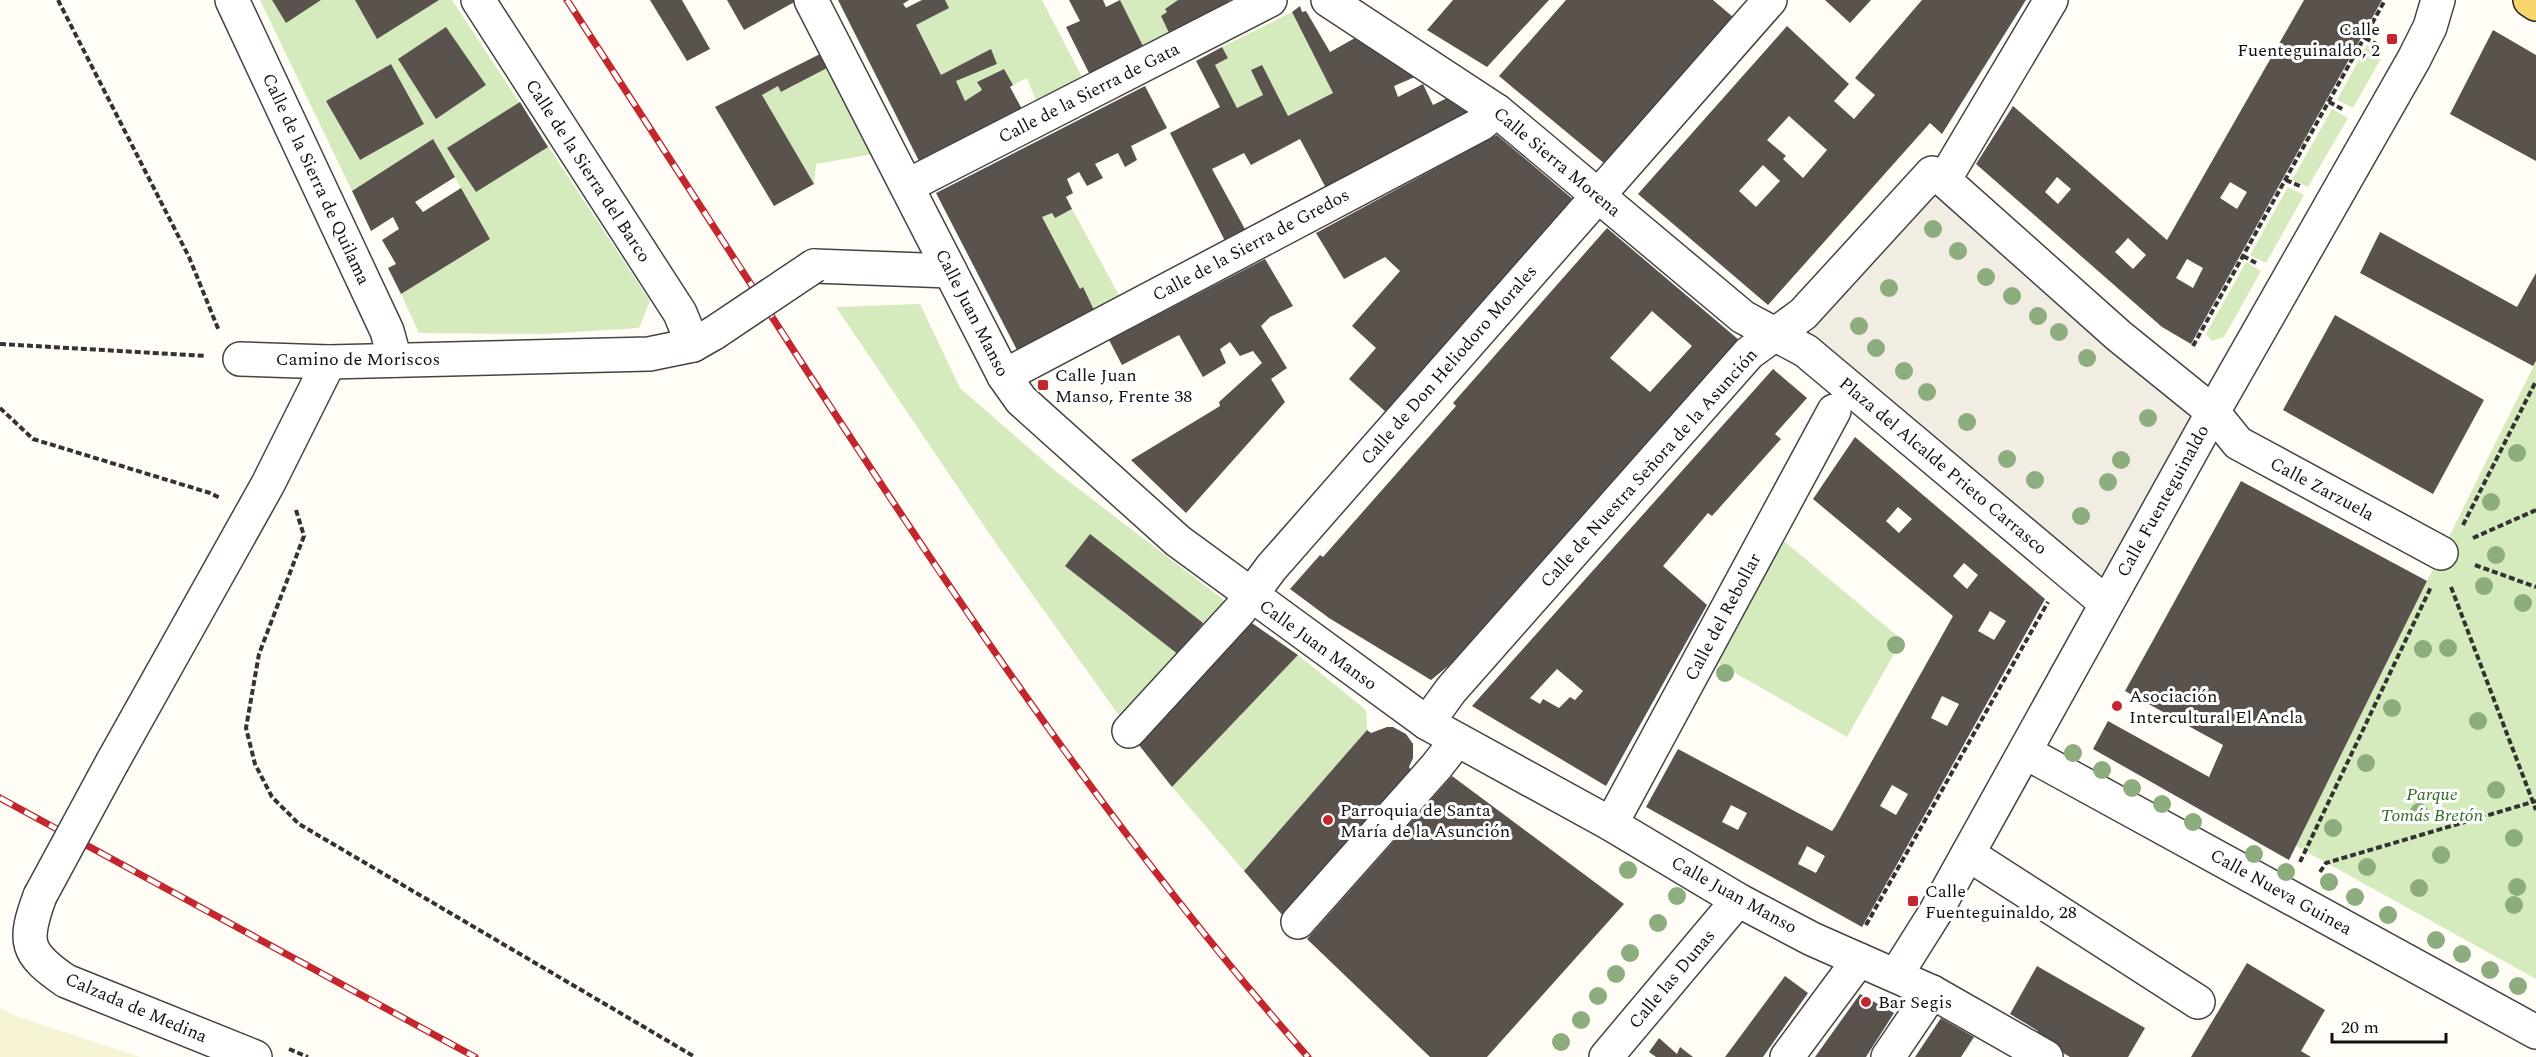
<svg xmlns="http://www.w3.org/2000/svg" width="2536" height="1057" font-family="Spectral,serif">
	<style>
		.farmland { fill: #f6f3d4 }
		.green { fill: #d5ebbd; fill-rule: evenodd }
		.plaza { fill: #f1ede2 }
		.building { fill: #5a524d; fill-rule: evenodd }
		.lines { fill: none; stroke-linecap: round; stroke-linejoin: round }
		.minor-casing { stroke: #444; stroke-width: 36 }
		.major-casing { stroke: #222; stroke-width: 36 }
		.path { stroke: #333; stroke-width: 4; stroke-dasharray: 6 3; stroke-linecap: butt }
		.minor { stroke: #fff; stroke-width: 33 }
		.major { stroke: #f9d66b; stroke-width: 33 }
		.rail-casing { stroke: #c4262e; stroke-width: 7 }
		.rail { stroke: #fff; stroke-width: 4.5; stroke-dasharray: 14; stroke-linecap: butt }
		.minor-bridge-casing { stroke: #444; stroke-width: 36; stroke-linecap: butt }
		.minor-bridge { stroke: #fff; stroke-width: 33 }
		.tree { fill: #8dad7f }
		.poi-dot { fill: #c4262e; stroke: #fff; stroke-width: 2 }
		.labels { text-anchor: middle; dominant-baseline: central; stroke-width: 6; stroke-linejoin: round; paint-order: stroke }
		.poi-label { font-size: 18px; fill: #111; stroke: #fff; text-anchor: start }
		.street-label { font-size: 18px; fill: #111; stroke: #fff }
		.park-label { font-size: 18px; font-style: italic; fill: #2f6b1f; stroke: #fff }
	</style>
	<rect width="100%" height="100%" fill="#fffdf5"/>
	<!-- farmland -->
	<polygon class="farmland" points="0,1007 16,1016 140,1057 0,1057"/>
	<!-- green -->
	<g class="green">
		<path d="M260,0H272L286,22L321,0H452L650,301L639,328L544,334L419,333L401,294L490,239L433,139L352,191ZM391,64L424,124L360,160L326,101Z"/>
		<polygon points="945,0 1042,0 1083,79 1037,103 1027,78 1013,85 1003,69 977,82 982,90 965,101 956,81 997,64 991,50 941,75 916,25 948,8"/>
		<polygon points="1120,0 1178,0 1166,9 1167,12 1161,16 1170,35 1144,48"/>
		<polygon points="1292,12 1333,93 1288,116 1261,65 1251,70 1263,95 1237,108 1215,65 1228,58 1222,47"/>
		<polygon points="2367,45 2383,55 2353,108 2337,100"/>
		<polygon points="829,67 873,154 816,164 814,184 762,95 778,86 782,92"/>
		<polygon points="2332,109 2348,118 2308,187 2292,180"/>
		<polygon points="2288,187 2304,195 2266,263 2250,255"/>
		<polygon points="1072,209 1120,297 1094,310 1083,288 1080,289 1042,217 1052,213 1055,218"/>
		<polygon points="2246,262 2261,271 2224,337 2212,341 2206,334 2208,330"/>
		<polygon points="920,304 960,388 1054,470 1233,607 1125,724 995,542 836,307"/>
		<polygon points="2536,361 2536,979 2296,846"/>
		<polygon points="1784,541 1902,640 1847,737 1718,663"/>
		<polygon points="1298,655 1366,710 1367,730 1244,871 1172,787"/>
	</g>
	<!-- plaza -->
	<polygon class="plaza" points="1932,173 2213,412 2106,603 1806,351 1803,314"/>
	<!-- building -->
	<g class="building">
		<polygon points="272,0 321,0 286,23"/>
		<polygon points="355,0 439,0 377,39"/>
		<polygon points="650,0 682,0 710,49 687,61"/>
		<polygon points="727,0 798,0 744,30"/>
		<polygon points="838,0 909,0 903,4 906,8 922,0 945,0 949,8 916,25 941,75 991,49 997,64 956,81 965,101 982,90 977,82 1004,69 1013,85 1010,87 1023,111 921,165"/>
		<polygon points="1069,0 1103,0 1106,7 1120,0 1144,48 1090,75 1066,27 1080,21"/>
		<polygon points="1178,0 1229,0 1231,4 1170,35 1161,16 1167,12 1165,9"/>
		<polygon points="1453,0 1549,0 1487,67 1427,30"/>
		<polygon points="1566,0 1713,0 1733,17 1605,164 1499,76"/>
		<polygon points="1825,0 1871,0 1850,23"/>
		<path d="M1922,0H2026L1942,134L1930,123L1768,305L1638,194L1787,26L1849,84L1834,101L1854,119L1875,95L1855,78ZM1789,116L1827,150L1803,178L1783,159L1786,156L1767,140ZM1763,165L1780,181L1756,207L1739,191Z"/>
		<path d="M2304,0H2382L2191,344L2162,327L1976,164L2013,106L2167,240ZM2057,177L2071,189L2058,204L2045,192ZM2230,182L2247,192L2237,209L2220,198ZM2128,238L2146,255L2133,269L2115,252ZM2187,259L2203,268L2193,288L2176,278Z"/>
		<polygon points="1300,6 1302,12 1306,11 1330,52 1355,38 1415,77 1394,86 1398,97 1423,84 1433,105 1447,98 1472,116 1327,190 1300,139 1251,165 1244,153 1212,169 1246,231 1225,241 1170,133 1220,107 1196,61 1222,47 1228,58 1215,65 1237,108 1263,95 1251,70 1262,65 1288,116 1333,93 1292,12"/>
		<polygon points="446,27 486,85 436,119 398,59"/>
		<polygon points="2493,30 2536,55 2536,161 2450,114"/>
		<polygon points="822,53 829,67 781,92 778,86 762,95 814,184 774,206 715,107"/>
		<polygon points="391,64 424,124 360,160 326,101"/>
		<polygon points="1145,86 1167,128 1131,146 1137,160 1125,167 1118,153 1095,164 1103,178 1087,186 1079,172 1067,179 1073,193 1066,197 1072,209 1055,218 1052,213 1042,217 1080,289 1083,287 1094,310 1017,350 936,193"/>
		<polygon points="520,102 548,147 476,192 447,148"/>
		<polygon points="1497,135 1575,201 1387,413 1349,379 1376,348 1352,326 1400,271 1385,257 1344,279 1316,233"/>
		<polygon points="433,139 455,177 415,202 423,212 461,188 490,239 401,294 388,268 396,264 382,240 399,229 393,217 371,231 352,191"/>
		<path d="M1607,228L1739,340L1452,663L1431,680L1329,618L1290,589L1320,555L1323,557L1456,406L1453,403ZM1652,311L1692,346L1650,392L1610,358Z"/>
		<polygon points="2380,232 2517,307 2536,273 2536,361 2533,366 2360,273"/>
		<polygon points="1265,259 1293,306 1270,317 1261,326 1287,368 1271,379 1285,402 1186,513 1131,460 1220,406 1219,402 1262,363 1253,351 1240,356 1230,342 1220,349 1226,363 1203,377 1179,335 1122,365 1109,340"/>
		<polygon points="2335,315 2484,400 2433,494 2283,410"/>
		<path d="M1773,369L1807,398L1775,434L1781,439L1712,516L1708,513L1663,566L1707,605L1606,786L1472,706ZM1557,669L1583,691L1575,700L1570,697L1559,708L1543,699L1540,704L1530,698Z"/>
		<path d="M1855,437L2045,599L1862,927L1646,807L1678,749L1832,831L1835,827L1953,616L1813,499ZM1898,507L1912,519L1899,533L1886,521ZM1964,563L1978,575L1967,589L1953,576ZM1990,611L2006,621L1994,640L1978,631ZM1942,696L1959,704L1947,726L1931,718ZM1892,785L1908,794L1896,815L1880,806ZM1731,805L1747,813L1738,830L1722,822ZM1807,846L1825,856L1816,873L1798,864Z"/>
		<polygon points="2241,481 2427,581 2289,860 2093,749 2108,721 2209,777 2223,745 2125,691"/>
		<polygon points="1090,534 1203,623 1179,655 1065,566"/>
		<polygon points="1249,621 1298,655 1172,787 1135,740"/>
		<polygon points="1387,727 1393,727 1406,734 1413,744 1413,758 1409,767 1411,770 1284,917 1244,871 1367,730 1371,733"/>
		<polygon points="1452,776 1624,904 1487,1057 1430,1057 1307,939"/>
		<polygon points="2247,963 2325,1010 2301,1051 2311,1057 2191,1057"/>
		<polygon points="2037,966 2145,1028 2128,1057 2070,1057 2035,1037 2038,1031 2010,1014"/>
		<polygon points="1785,976 1808,993 1763,1057 1725,1057"/>
		<polygon points="1860,994 1894,1013 1866,1057 1815,1057"/>
		<polygon points="1941,1018 1974,1037 1961,1057 1915,1057"/>
		<polygon points="1659,1038 1677,1054 1680,1047 1693,1057 1656,1057 1649,1052"/>
	</g>
	<g class="lines">
		<!-- minor casing -->
		<g class="minor-casing">
			<g id="minor">
				<polyline points="232,0 387,331 395,360"/>
				<polyline points="478,0 680,313 693,345"/>
				<polyline points="811,0 1004,376 1021,400 1178,541 1427,723 1611,824 1738,900 1812,939 1932,992 2046,1057"/>
				<polyline points="1328,0 1497,111 1743,317 1806,351 2106,603"/>
				<polyline points="1944,180 2051,0"/>
				<polyline points="907,186 1270,0"/>
				<polyline points="814,266 950,271"/>
				<polyline points="240,359 329,362 649,354 693,345 714,333"/>
				<polyline points="1004,376 1481,124 1497,111"/>
				<polyline points="1427,723 1451,690 1749,353 1803,314 1932,173 1944,180 2119,336 2213,412 2238,443 2441,553"/>
				<polyline points="1129,731 1240,610 1271,568 1770,0"/>
				<polyline points="2025,752 2536,1032"/>
				<polyline points="113,761 268,484 329,362"/>
				<polyline points="1611,824 1834,411"/>
				<polyline points="1968,854 2198,1002"/>
				<path d="M40,896C23,942 25,953 66,981L255,1057"/>
				<polyline points="1298,922 1436,767 1457,740"/>
				<polyline points="1896,975 1935,913 2213,412 2414,59 2430,27 2438,0"/>
				<polyline points="1606,1057 1738,900"/>
				<polyline points="1787,1057 1859,960"/>
				<polyline points="1888,1057 1932,992"/>
			</g>
		</g>
		<!-- major casing -->
		<g class="major-casing">
			<polyline id="major" points="2530,0 2536,4"/>
		</g>
		<!-- path -->
		<g class="path">
			<polyline points="58,0 189,257 219,331"/>
			<polyline points="2365,38 2380,46"/>
			<polyline points="2329,102 2344,110"/>
			<polyline points="2286,180 2302,187"/>
			<polyline points="2243,256 2256,263"/>
			<polyline points="0,344 206,356"/>
			<polyline points="2193,346 2385,0"/>
			<polyline points="0,408 33,439 210,493 220,498"/>
			<polyline points="296,510 304,536 259,654 246,728 255,764 272,797 299,824 695,1057"/>
			<polyline points="2463,525 2536,381"/>
			<polyline points="2473,538 2536,510"/>
			<polyline points="2475,565 2536,587"/>
			<polyline points="2451,587 2536,810"/>
			<polyline points="2300,862 2431,587"/>
			<polyline points="2320,872 2326,863 2536,801"/>
			<polyline points="1866,925 2048,602"/>
			<polyline points="289,1049 308,1057"/>
		</g>
		<!-- minor -->
		<use href="#minor" class="minor"/>
		<!-- major -->
		<use href="#major" class="major"/>
		<!-- rail casing -->
		<g class="rail-casing">
			<g id="rail">
				<path d="M567,0C647,124 727,247 807,371C961,608 1120,844 1308,1057"/>
				<polyline points="0,798 475,1057"/>
			</g>
		</g>
		<!-- rail -->
		<use href="#rail" class="rail"/>
		<!-- minor-bridge casing -->
		<g class="minor-bridge-casing">
			<g id="minor-bridge">
				<polyline points="714,333 814,266"/>
				<polyline points="40,896 113,761"/>
			</g>
		</g>
		<!-- minor-bridge -->
		<use href="#minor-bridge" class="minor-bridge"/>
	</g>
	<!-- trees -->
	<g class="tree">
		<circle cx="1933" cy="229" r="9"/>
		<circle cx="1958" cy="251" r="9"/>
		<circle cx="1986" cy="277" r="9"/>
		<circle cx="1889" cy="288" r="9"/>
		<circle cx="2012" cy="296" r="9"/>
		<circle cx="2038" cy="316" r="9"/>
		<circle cx="1859" cy="326" r="9"/>
		<circle cx="2059" cy="332" r="9"/>
		<circle cx="1876" cy="348" r="9"/>
		<circle cx="2087" cy="358" r="9"/>
		<circle cx="1904" cy="371" r="9"/>
		<circle cx="1927" cy="392" r="9"/>
		<circle cx="2148" cy="418" r="9"/>
		<circle cx="1967" cy="422" r="9"/>
		<circle cx="2517" cy="453" r="9"/>
		<circle cx="2007" cy="459" r="9"/>
		<circle cx="2121" cy="460" r="9"/>
		<circle cx="2035" cy="480" r="9"/>
		<circle cx="2108" cy="482" r="9"/>
		<circle cx="2491" cy="502" r="9"/>
		<circle cx="2081" cy="516" r="9"/>
		<circle cx="2496" cy="555" r="9"/>
		<circle cx="2484" cy="586" r="9"/>
		<circle cx="2523" cy="603" r="9"/>
		<circle cx="1896" cy="645" r="9"/>
		<circle cx="2448" cy="648" r="9"/>
		<circle cx="2423" cy="649" r="9"/>
		<circle cx="1725" cy="673" r="9"/>
		<circle cx="2392" cy="708" r="9"/>
		<circle cx="2478" cy="721" r="9"/>
		<circle cx="2073" cy="753" r="9"/>
		<circle cx="2366" cy="763" r="9"/>
		<circle cx="2102" cy="770" r="9"/>
		<circle cx="2132" cy="788" r="9"/>
		<circle cx="2496" cy="790" r="9"/>
		<circle cx="2162" cy="804" r="9"/>
		<circle cx="2419" cy="812" r="9"/>
		<circle cx="2193" cy="822" r="9"/>
		<circle cx="2333" cy="828" r="9"/>
		<circle cx="2514" cy="838" r="9"/>
		<circle cx="2254" cy="854" r="9"/>
		<circle cx="2441" cy="855" r="9"/>
		<circle cx="2367" cy="867" r="9"/>
		<circle cx="1628" cy="870" r="9"/>
		<circle cx="2286" cy="872" r="9"/>
		<circle cx="2329" cy="882" r="9"/>
		<circle cx="2517" cy="887" r="9"/>
		<circle cx="2419" cy="888" r="9"/>
		<circle cx="1677" cy="896" r="9"/>
		<circle cx="2355" cy="897" r="9"/>
		<circle cx="2514" cy="905" r="9"/>
		<circle cx="2388" cy="915" r="9"/>
		<circle cx="1658" cy="923" r="9"/>
		<circle cx="2436" cy="940" r="9"/>
		<circle cx="1630" cy="953" r="9"/>
		<circle cx="2462" cy="954" r="9"/>
		<circle cx="2490" cy="970" r="9"/>
		<circle cx="1616" cy="974" r="9"/>
		<circle cx="2518" cy="986" r="9"/>
		<circle cx="1598" cy="996" r="9"/>
		<circle cx="1581" cy="1020" r="9"/>
		<circle cx="1561" cy="1042" r="9"/>
	</g>
	<!-- markers -->
	<g class="poi-dot">
		<rect x="2386" y="33" width="12" height="12" rx="3"/>
		<rect x="1037" y="379" width="12" height="12" rx="3"/>
		<circle cx="2117" cy="706" r="6"/>
		<circle cx="1328" cy="820" r="6"/>
		<rect x="1907" y="895" width="12" height="12" rx="3"/>
		<circle cx="1866" cy="1002" r="6"/>
	</g>
	<g class="labels">
		<!-- poi labels -->
		<g class="poi-label">
			<text x="2380" y="29" text-anchor="end">Calle<tspan x="2380" dy="21">Fuenteguinaldo, 2</tspan></text>
			<text x="1055" y="375">Calle Juan<tspan x="1055" dy="21">Manso, Frente 38</tspan></text>
			<text x="2129" y="696">Asociación<tspan x="2129" dy="21">Intercultural El Ancla</tspan></text>
			<text x="1340" y="810">Parroquia de Santa<tspan x="1340" dy="21">María de la Asunción</tspan></text>
			<text x="1925" y="891">Calle<tspan x="1925" dy="21">Fuenteguinaldo, 28</tspan></text>
			<text x="1878" y="1002">Bar Segis</text>
		</g>
		<!-- street labels -->
		<g class="street-label">
			<text transform="translate(1089 93) rotate(-27)">Calle de la Sierra de Gata</text>
			<text transform="translate(1557 162) rotate(40)">Calle Sierra Morena</text>
			<text transform="translate(588 171) rotate(57)">Calle de la Sierra del Barco</text>
			<text transform="translate(316 179) rotate(65)">Calle de la Sierra de Quilama</text>
			<text transform="translate(1251 245) rotate(-28)">Calle de la Sierra de Gredos</text>
			<text transform="translate(972 313) rotate(63)">Calle Juan Manso</text>
			<text x="358" y="359">Camino de Moriscos</text>
			<text transform="translate(1449 365) rotate(-49)">Calle de Don Heliodoro Morales</text>
			<text transform="translate(1943 466) rotate(40)">Plaza del Alcalde Prieto Carrasco</text>
			<text transform="translate(1649 468) rotate(-48)">Calle de Nuestra Señora de la Asunción</text>
			<text transform="translate(2322 489) rotate(28)">Calle Zarzuela</text>
			<text transform="translate(2163 501) rotate(-61)">Calle Fuenteguinaldo</text>
			<text transform="translate(1723 617) rotate(-62)">Calle del Rebollar</text>
			<text transform="translate(1318 645) rotate(36)">Calle Juan Manso</text>
			<text transform="translate(2281 892) rotate(29)">Calle Nueva Guinea</text>
			<text transform="translate(1734 895) rotate(29)">Calle Juan Manso</text>
			<text transform="translate(1672 979) rotate(-50)">Calle las Dunas</text>
			<text transform="translate(136 1008) rotate(23)">Calzada de Medina</text>
		</g>
		<!-- park labels -->
		<g class="park-label">
			<text x="2432" y="794">Parque<tspan x="2432" dy="21">Tomás Bretón</tspan></text>
		</g>
	</g>
	<!-- scale -->
	<path d="M2332 1033v9h114v-9" fill="none" stroke="#111111" stroke-width="3"/>
	<text x="2341" y="1033" font-size="18" fill="#111111" stroke="#ffffff" stroke-width="4.5" paint-order="stroke">20 m</text>
</svg>
